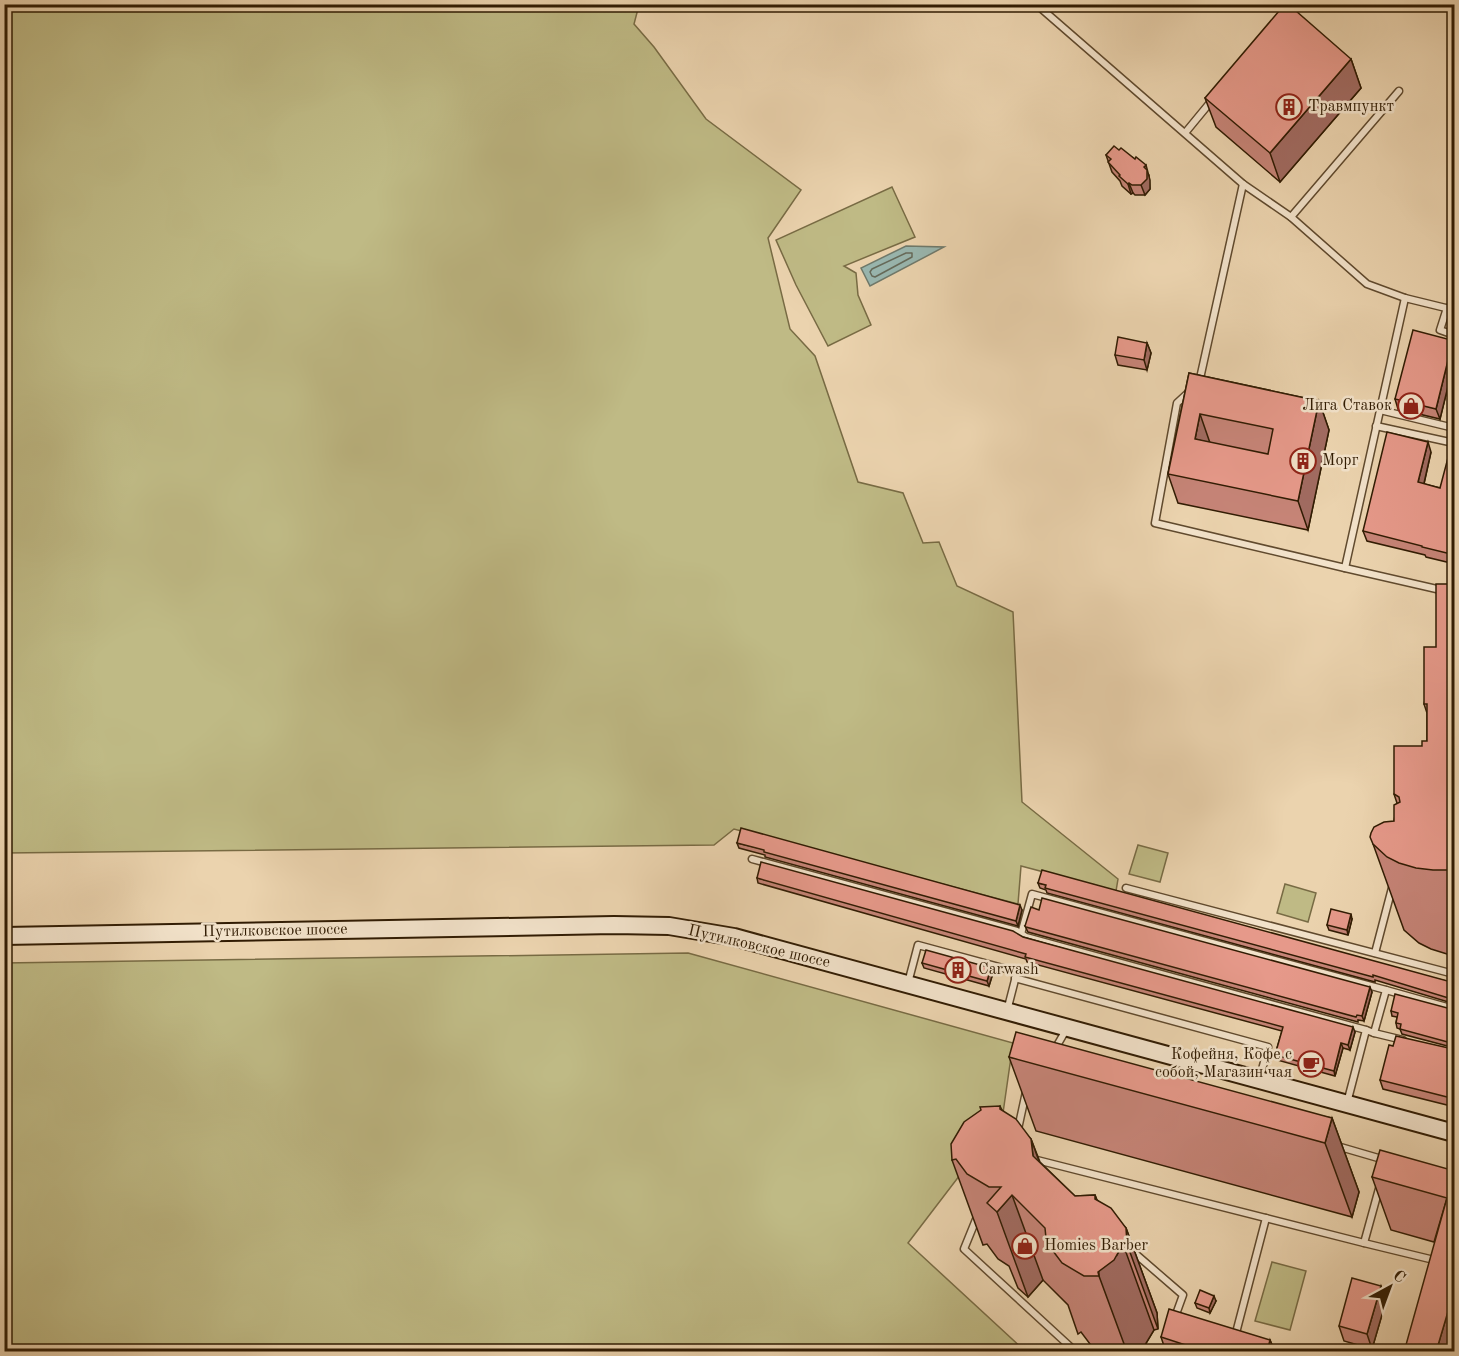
<svg xmlns="http://www.w3.org/2000/svg" width="1459" height="1356" font-family="'Old Standard TT',serif">
	<style>
		.green { fill: #bfba85; stroke: #786b44; stroke-width: 1.5 }
		.water { fill: #99b7b0; stroke: #6f796b; stroke-width: 1.5 }
		.lines { fill: none; stroke-linecap: round; stroke-linejoin: round }
		.shore { stroke: #656a5a; stroke-width: 1.5 }
		.service-casing { stroke: #604a2e; stroke-width: 9 }
		.secondary-casing { stroke: #311c03; stroke-width: 20 }
		.service { stroke: #f2e2ca; stroke-width: 6 }
		.secondary { stroke: #f2e2ca; stroke-width: 16 }
		.wall { fill: #c68477; stroke: #311c03; stroke-width: 1.5 }
		.shaded-wall { fill: #a16b61; stroke: #311c03; stroke-width: 1.5 }
		.building { fill: #e6998a; stroke: #311c03; stroke-width: 1.5; fill-rule: evenodd }
		.labels { text-anchor: middle; dominant-baseline: central; stroke-width: 5; stroke-linejoin: round; paint-order: stroke }
		.poi-label { font-size: 16px; fill: #311c03; stroke: #f2e2ca; text-anchor: start }
		.street-label { font-size: 16px; fill: #311c03; stroke: #f2e2ca }
	</style>
	<rect width="100%" height="100%" fill="#ebd3ae"/>
	<filter id="stains"><feTurbulence type="fractalNoise" baseFrequency=".00333" numOctaves="4"/><feColorMatrix values="0 0 0 0 .2 0 0 0 0 .09 0 0 0 0 .02 0 0 0 .5 -.17"/></filter>
	<radialGradient id="worn" r=".72"><stop offset=".6" stop-color="#630" stop-opacity="0"/><stop offset="1" stop-color="#630" stop-opacity=".3"/></radialGradient>
	<!-- green -->
	<g class="green">
		<polygon points="4,5 639,5 634,24 654,47 706,119 801,190 768,238 790,329 815,356 858,482 903,493 923,543 939,542 957,586 1013,612 1022,802 1118,879 1116,891 1021,866 1018,904 734,829 714,845 5,853"/>
		<polygon points="892,187 915,237 844,266 856,273 858,295 871,325 828,346 796,285 776,240"/>
		<polygon points="1138,845 1168,853 1160,882 1129,874"/>
		<polygon points="1285,884 1316,893 1308,922 1277,913"/>
		<polygon points="688,953 1013,1043 1002,1120 908,1243 1025,1351 5,1351 4,963"/>
		<polygon points="1272,1262 1306,1271 1290,1330 1255,1321"/>
	</g>
	<!-- water -->
	<polygon class="water" points="906,246 944,247 870,286 861,268"/>
	<g class="lines">
		<!-- shore -->
		<polygon class="shore" points="906,253 912,253 912,257 875,277 872,276 870,272 872,269"/>
		<!-- service casing -->
		<g class="service-casing">
			<g id="service">
				<polyline points="1036,4 1243,184 1291,217"/>
				<polyline points="1399,91 1291,217 1367,284 1405,298 1454,310"/>
				<polyline points="1185,133 1213,99"/>
				<polyline points="1447,308 1440,330 1454,335"/>
				<polyline points="1199,383 1243,184"/>
				<polyline points="1189,392 1177,403 1155,523 1345,568 1405,298"/>
				<polyline points="1380,410 1454,428"/>
				<polyline points="1376,426 1454,443"/>
				<polyline points="1345,568 1454,593"/>
				<polyline points="752,859 1017,931 1026,937 1366,1030 1347,1103"/>
				<polyline points="1126,888 1454,974"/>
				<polyline points="1021,934 1032,894 1386,990 1374,1033 1366,1030"/>
				<polyline points="1375,953 1392,888"/>
				<polyline points="1015,978 1268,1047 1260,1077"/>
				<polyline points="908,983 918,945 1017,972 1007,1011"/>
				<polyline points="1386,990 1454,1009"/>
				<polyline points="1374,1033 1403,1040"/>
				<polyline points="1055,1049 1066,1030"/>
				<polyline points="1018,1129 1026,1092"/>
				<polyline points="1337,1146 1385,1160"/>
				<polyline points="1033,1159 1364,1243"/>
				<polyline points="1380,1185 1364,1243 1434,1260 1434,1262"/>
				<polyline points="977,1217 964,1249 1076,1352"/>
				<polyline points="1131,1250 1183,1295 1175,1317"/>
				<polyline points="1231,1352 1266,1218"/>
			</g>
		</g>
		<!-- secondary casing -->
		<g class="secondary-casing">
			<polyline id="secondary" points="4,936 614,925 669,926 734,937 1454,1133"/>
		</g>
		<!-- service -->
		<use href="#service" class="service"/>
		<!-- secondary -->
		<use href="#secondary" class="secondary"/>
	</g>
	<!-- wall -->
	<g class="wall">
		<polygon points="1351,59 1361,88 1280,182 1216,127 1205,98"/>
		<polygon points="1119,150 1135,159 1149,175 1150,189 1145,195 1135,195 1133,193 1131,194 1122,186 1120,181 1112,172 1106,155"/>
		<polygon points="1455,341 1455,366 1453,366 1440,419 1398,409 1395,399"/>
		<polygon points="1147,343 1151,353 1147,370 1118,365 1115,355"/>
		<polygon points="1189,373 1319,401 1329,430 1308,530 1178,503 1168,474"/>
		<polygon points="1455,451 1455,564 1426,557 1425,555 1367,541 1363,531 1431,452 1424,484 1440,488"/>
		<polygon points="1455,584 1455,955 1447,954 1431,949 1419,943 1404,930 1373,844 1394,821 1397,803 1394,794 1422,746 1427,741 1427,713 1424,704"/>
		<polygon points="737,843 1022,910 1018,926 765,857 765,855 739,848"/>
		<polygon points="757,878 1023,937 1355,1032 1350,1050 1343,1048 1335,1076 1277,1060 1275,1055 1282,1031 1027,962 1026,959 758,883"/>
		<polygon points="1038,883 1455,983 1455,1004 1375,980 1375,982 1047,893 1046,890 1040,888"/>
		<polygon points="1352,919 1348,935 1329,930 1327,925"/>
		<polygon points="1025,926 1372,992 1364,1021 1358,1020 1358,1022 1028,932"/>
		<polygon points="922,963 991,968 993,973 989,986 924,968"/>
		<polygon points="1455,1008 1455,1048 1402,1034 1400,1029 1397,1028 1396,1023 1397,1017 1392,1016 1391,1011"/>
		<polygon points="1455,1054 1455,1107 1383,1089 1380,1080"/>
		<polygon points="1009,1057 1332,1118 1359,1192 1352,1217 1036,1131"/>
		<polygon points="1000,1106 1002,1110 1031,1139 1040,1162 1075,1196 1095,1195 1097,1200 1126,1228 1157,1313 1158,1329 1154,1330 1145,1345 1136,1352 1098,1352 1093,1348 1081,1332 1078,1334 1068,1305 1043,1280 1028,1297 1018,1288 1009,1266 998,1259 987,1244 983,1245 952,1160"/>
		<polygon points="1455,1171 1434,1242 1391,1230 1372,1177"/>
		<polygon points="1216,1301 1210,1313 1197,1308 1195,1303"/>
		<polygon points="1386,1301 1372,1349 1344,1341 1339,1326"/>
		<polygon points="1161,1337 1270,1340 1275,1352 1166,1352"/>
	</g>
	<!-- shaded-wall -->
	<g class="shaded-wall">
		<polygon points="1351,59 1361,88 1280,182 1270,153"/>
		<polygon points="1146,165 1150,180 1150,189 1145,195 1141,185 1144,167"/>
		<polygon points="1129,183 1133,193 1131,194 1128,184"/>
		<polygon points="1147,343 1151,353 1147,370 1144,360"/>
		<polygon points="1449,356 1453,366 1440,419 1436,409"/>
		<polygon points="1319,401 1329,430 1308,530 1298,501"/>
		<polygon points="1200,414 1210,443 1195,439"/>
		<polygon points="1428,442 1431,452 1422,492 1418,482"/>
		<polygon points="1020,905 1022,910 1018,926 1016,921"/>
		<polygon points="1351,914 1352,919 1348,935 1347,930"/>
		<polygon points="991,968 993,973 989,986 987,981"/>
		<polygon points="1370,987 1372,992 1364,1021 1362,1016"/>
		<polygon points="1353,1027 1355,1032 1350,1050 1348,1045"/>
		<polygon points="1341,1043 1343,1048 1335,1076 1334,1071"/>
		<polygon points="1332,1118 1359,1192 1352,1217 1325,1143"/>
		<polygon points="1031,1139 1062,1225 1033,1156"/>
		<polygon points="1012,1195 1043,1280 1028,1297 997,1212"/>
		<polygon points="1095,1195 1117,1255 1123,1244 1154,1330 1145,1345 1136,1352 1127,1352 1099,1276"/>
		<polygon points="1126,1228 1157,1313 1158,1329 1127,1244"/>
		<polygon points="1381,1286 1386,1301 1372,1349 1367,1334"/>
		<polygon points="1455,1288 1455,1352 1436,1352"/>
		<polygon points="1214,1296 1216,1301 1210,1313 1209,1308"/>
		<polygon points="1270,1340 1275,1352 1267,1352"/>
	</g>
	<!-- building -->
	<g class="building">
		<polygon points="1285,4 1288,4 1351,59 1270,153 1205,98"/>
		<polygon points="1114,146 1119,150 1121,148 1135,159 1136,157 1146,165 1144,167 1147,170 1147,179 1141,185 1132,185 1129,183 1128,184 1119,176 1120,175 1108,162 1111,159 1106,155"/>
		<polygon points="1413,330 1455,341 1455,357 1449,356 1436,409 1395,399"/>
		<polygon points="1118,337 1147,343 1144,360 1115,355"/>
		<path d="M1189,373L1319,401L1298,501L1168,474ZM1200,414L1273,429L1268,454L1195,439Z"/>
		<polygon points="1387,432 1428,442 1418,482 1440,488 1450,450 1455,451 1455,555 1422,547 1422,546 1363,531"/>
		<polygon points="1436,584 1455,584 1455,867 1448,870 1433,870 1416,868 1399,863 1387,857 1373,844 1370,837 1371,833 1374,827 1384,822 1394,821 1394,805 1400,802 1399,797 1394,794 1394,746 1422,746 1422,741 1427,741 1427,704 1424,704 1424,647 1436,647"/>
		<polygon points="741,828 1020,905 1016,921 764,852 764,850 737,843"/>
		<polygon points="761,862 1013,931 1023,937 1353,1027 1348,1045 1341,1043 1334,1071 1275,1055 1283,1027 1025,957 1026,954 757,878"/>
		<polygon points="1042,870 1455,983 1455,1000 1373,975 1373,977 1045,888 1046,885 1038,883"/>
		<polygon points="1042,898 1370,987 1362,1016 1357,1015 1356,1017 1026,927 1025,926 1031,907 1039,910"/>
		<polygon points="1331,909 1351,914 1347,930 1327,925"/>
		<polygon points="926,950 991,968 987,981 922,963"/>
		<polygon points="1395,994 1451,1009 1455,1008 1455,1044 1400,1029 1401,1024 1396,1023 1398,1013 1391,1011"/>
		<polygon points="1016,1032 1332,1118 1325,1143 1009,1057"/>
		<polygon points="1396,1036 1453,1049 1451,1053 1455,1054 1455,1099 1380,1080 1389,1045 1393,1046"/>
		<polygon points="1000,1106 1000,1109 1016,1119 1031,1139 1033,1156 1075,1196 1095,1195 1095,1199 1111,1208 1126,1228 1127,1244 1123,1244 1114,1260 1098,1272 1099,1276 1084,1276 1062,1263 1050,1247 1047,1248 1045,1228 1012,1195 997,1212 987,1203 1001,1187 989,1187 967,1174 956,1159 952,1160 951,1144 964,1122 981,1110 980,1107"/>
		<polygon points="1380,1150 1455,1171 1455,1288 1436,1352 1404,1352 1447,1198 1372,1177"/>
		<polygon points="1352,1278 1381,1286 1367,1334 1339,1326"/>
		<polygon points="1200,1290 1214,1296 1209,1308 1195,1303"/>
		<polygon points="1169,1309 1270,1340 1267,1352 1207,1352 1161,1337"/>
	</g>
	<!-- icons -->
	<defs>
		<g id="building-ring" transform="scale(1.35)"><circle r="9.5" fill="#f2e2ca" stroke="#8f2418" stroke-width="1.5"/><path d="M-4-6H4V6H1V3H-1V6H-4ZM-2.5-4.3h1.7v1.8h-1.7ZM.8-4.3h1.7v1.8H.8ZM-2.5-1h1.7V.8h-1.7ZM.8-1h1.7V.8H.8Z" fill="#8f2418"/></g>
		<g id="shop-ring" transform="scale(1.35)"><circle r="9.5" fill="#f2e2ca" stroke="#8f2418" stroke-width="1.5"/><path d="M-5-2.5h2.3a2.7 3.5 0 0 1 5.4 0H5L5.5 6h-11ZM-1.5-2.5h3a1.5 2.3 0 0 0-3 0Z" fill="#8f2418"/></g>
		<g id="cafe-ring" transform="scale(1.35)"><circle r="9.5" fill="#f2e2ca" stroke="#8f2418" stroke-width="1.5"/><path d="M-5.5-4.5H6V0H3Q3 3.5 0 3.5H-2.5Q-5.5 3.5-5.5 0ZM3-3.2v2h1.7v-2ZM-6 4.5H4V6H-6Z" fill="#8f2418"/></g>
	</defs>
	<g fill-rule="evenodd">
		<use href="#building-ring" x="1289" y="107"/>
		<use href="#shop-ring" x="1411" y="406"/>
		<use href="#building-ring" x="1303" y="461"/>
		<use href="#building-ring" x="958" y="970"/>
		<use href="#cafe-ring" x="1311" y="1064"/>
		<use href="#shop-ring" x="1025" y="1246"/>
	</g>
	<g class="labels">
		<!-- poi labels -->
		<g class="poi-label">
			<text x="1308" y="107">Травмпункт</text>
			<text x="1392" y="406" text-anchor="end">Лига Ставок</text>
			<text x="1322" y="461">Морг</text>
			<text x="978" y="970">Carwash</text>
			<text x="1292" y="1055" text-anchor="end">Кофейня, Кофе с<tspan x="1292" dy="18">собой, Магазин чая</tspan></text>
			<text x="1044" y="1246">Homies Barber</text>
		</g>
		<!-- street labels -->
		<g class="street-label">
			<text transform="translate(275 931) rotate(-1)">Путилковское шоссе</text>
			<text transform="translate(759 947) rotate(13)">Путилковское шоссе</text>
		</g>
	</g>
	<!-- margin -->
	<rect width="1459" height="1356" fill="none" stroke="#ebd3ae" stroke-width="24"/>
	<rect x="6" y="6" width="1447" height="1344" fill="none" stroke="#311c03" stroke-width="3"/>
	<rect x="12" y="12" width="1435" height="1332" fill="none" stroke="#311c03" stroke-width="1.5"/>
	<!-- north arrow -->
	<g transform="translate(1390 1287) rotate(41)" stroke="#f2e2ca" stroke-width="4.5" paint-order="stroke">
	<path d="M0-4.5L10 22L0 15L-10 22Z" fill="#311c03"/>
	<text y="-9" font-size="16" font-weight="bold" text-anchor="middle" fill="#311c03">С</text>
	</g>
	<rect width="100%" height="100%" filter="url(#stains)"/>
	<rect width="100%" height="100%" fill="url(#worn)"/>
</svg>
